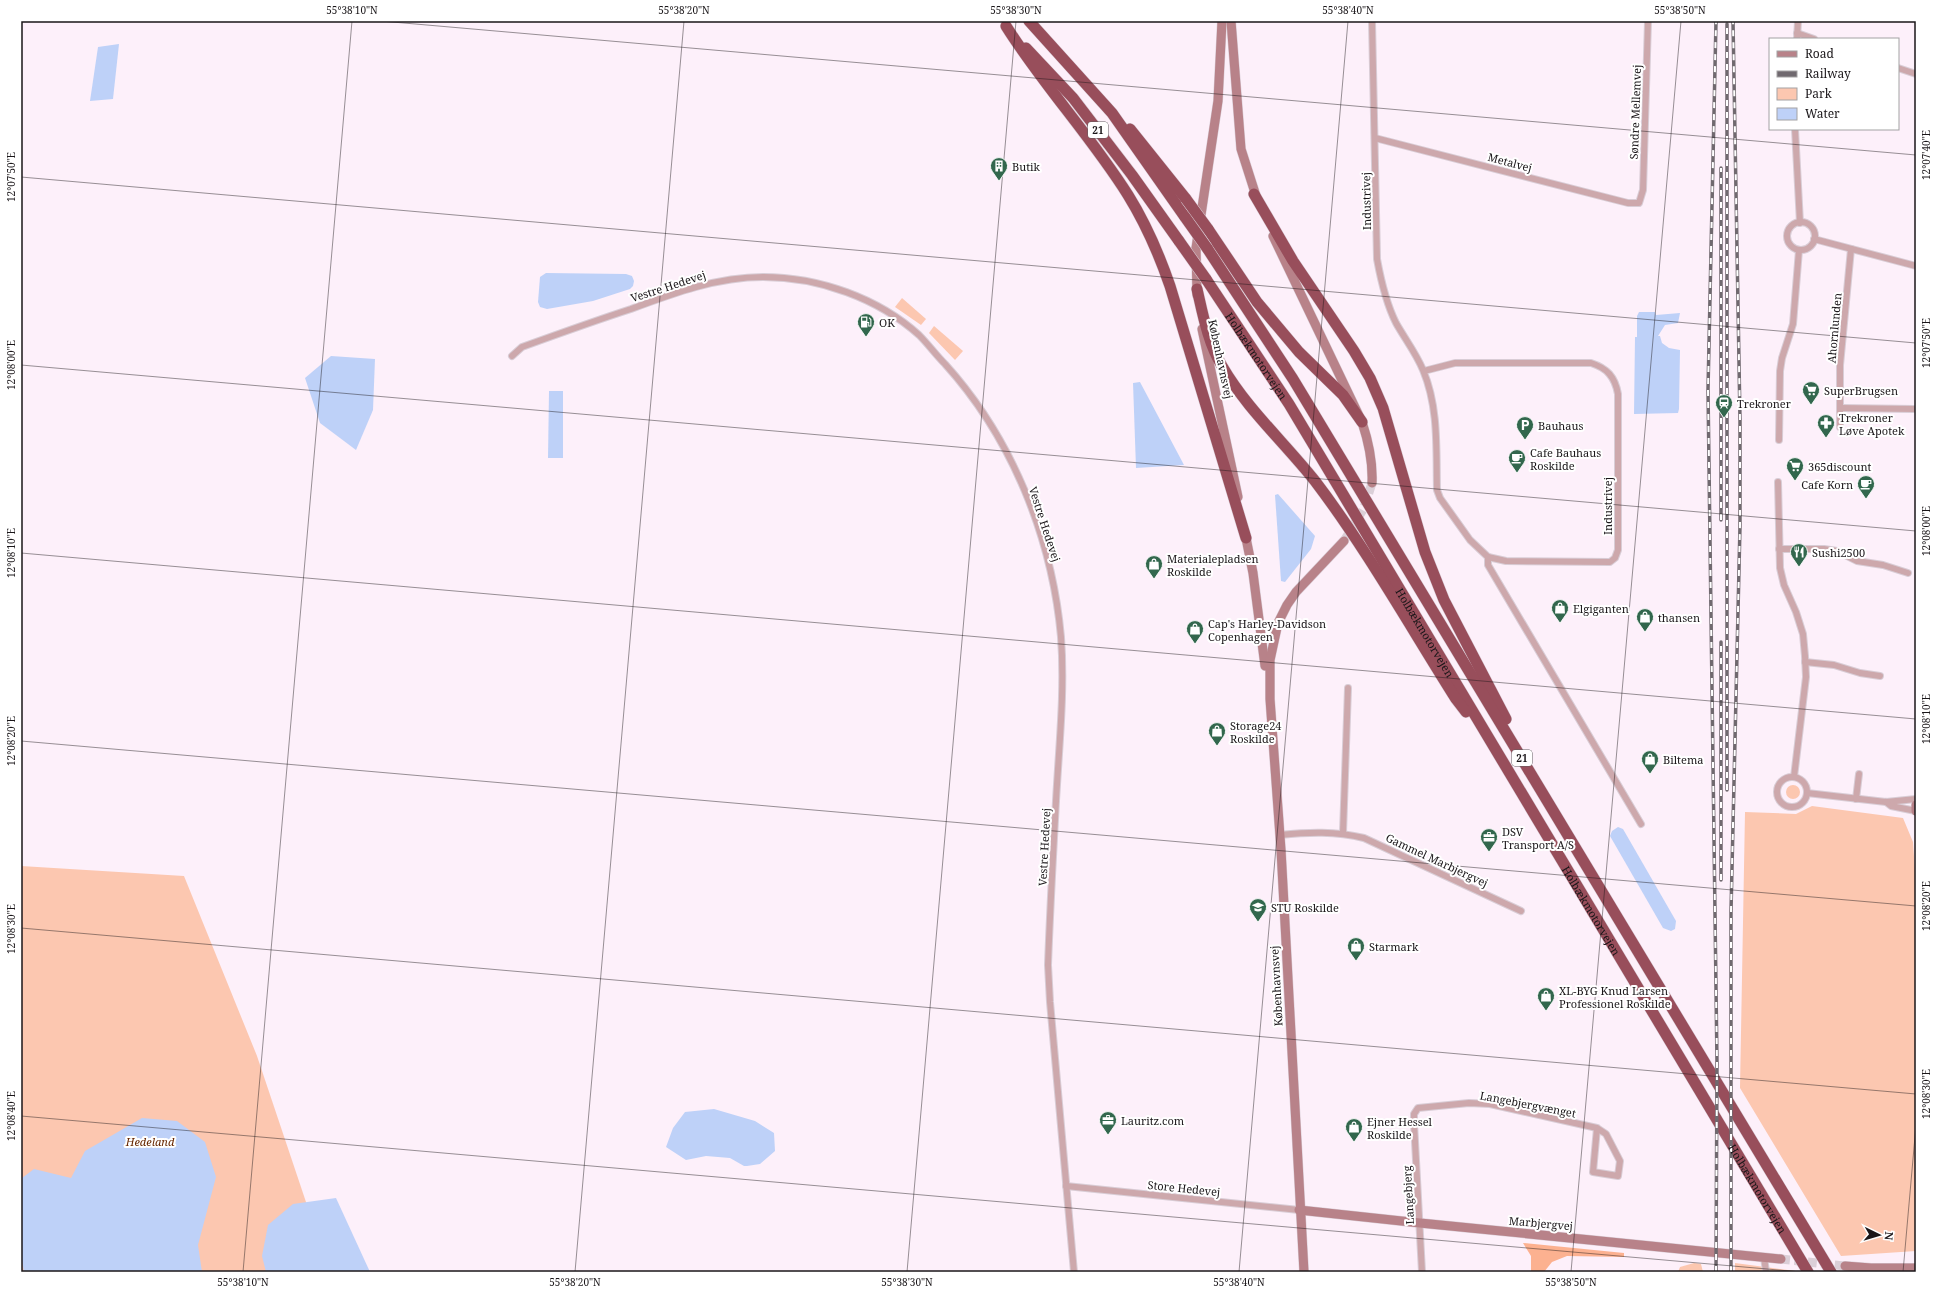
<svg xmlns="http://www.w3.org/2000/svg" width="1937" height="1293" font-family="'Noto Serif',serif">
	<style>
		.green { fill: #fcc7b0 }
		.forest { fill: #fcb190 }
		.water { fill: #bed1f8 }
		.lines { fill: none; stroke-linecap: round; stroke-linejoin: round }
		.secondary-tunnel { stroke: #dbcfd8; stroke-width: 9; stroke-dasharray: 9 4.5; stroke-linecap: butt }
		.street-casing { stroke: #d9cdd6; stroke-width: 8 }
		.secondary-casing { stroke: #d9cdd6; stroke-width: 10 }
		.highway-casing { stroke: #d9cdd6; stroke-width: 12 }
		.street { stroke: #cda8ac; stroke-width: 6 }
		.secondary { stroke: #b88289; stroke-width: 9 }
		.highway { stroke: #984e5b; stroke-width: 11 }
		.rail-casing { stroke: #70696f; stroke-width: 3.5 }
		.rail { stroke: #fff; stroke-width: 2; stroke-dasharray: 6; stroke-linecap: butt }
		.highway-bridge-casing { stroke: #d9cdd6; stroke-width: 12; stroke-linecap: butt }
		.highway-bridge { stroke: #984e5b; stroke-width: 11 }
		.ticks { fill: none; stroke: #1a1619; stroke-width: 1; stroke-opacity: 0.45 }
		.labels { text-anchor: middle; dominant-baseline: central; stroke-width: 4; stroke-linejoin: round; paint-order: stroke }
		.shield { fill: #fff; stroke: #5f5c5e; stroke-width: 1 }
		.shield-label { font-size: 10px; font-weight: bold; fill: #1a1619 }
		.street-label { font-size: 11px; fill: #1a1619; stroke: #fff }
		.poi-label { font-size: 11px; fill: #1a1619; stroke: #fff; text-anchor: start }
		.park-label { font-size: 11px; font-style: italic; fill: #672701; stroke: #fff }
		.neatline { fill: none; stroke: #1a1619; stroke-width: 1.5 }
		.ticks-label { font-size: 10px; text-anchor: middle; fill: #1a1619 }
	</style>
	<rect width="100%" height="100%" fill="#fdf0fa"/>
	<!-- green -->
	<g class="green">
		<polygon points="902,298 926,319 921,325 895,307"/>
		<polygon points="934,326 963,351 955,360 929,333"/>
		<circle cx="1793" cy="792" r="7"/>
		<polygon points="1812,806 1903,818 1913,842 1916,885 1916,1251 1841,1256 1740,1088 1745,812 1796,814"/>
		<polygon points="21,866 184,876 257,1056 308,1208 321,1272 21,1272"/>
		<polygon points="1694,1263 1701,1264 1703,1272 1678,1272 1680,1267"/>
		<polygon points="1735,1263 1796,1271 1796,1272 1735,1272"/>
	</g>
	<!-- forest -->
	<polygon class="forest" points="1523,1243 1624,1253 1624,1257 1567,1256 1552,1262 1544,1272 1531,1272 1531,1256"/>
	<!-- water -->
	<g class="water">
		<polygon points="119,44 113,99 90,101 98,47"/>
		<polygon points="546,273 626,274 632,276 634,281 633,286 630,289 593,301 547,309 540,307 538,302 540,277"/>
		<polygon points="1639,312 1655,312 1656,315 1680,313 1678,323 1665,325 1658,336 1660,336 1662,343 1669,348 1680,350 1679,409 1678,413 1634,414 1635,337 1637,337 1637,316"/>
		<polygon points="331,356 375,359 373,410 356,450 320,423 305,378"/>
		<polygon points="1140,382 1184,465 1136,468 1133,383"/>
		<polygon points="549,391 563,391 563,458 548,458"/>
		<polygon points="1278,494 1315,536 1311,549 1285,582 1281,581 1275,495"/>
		<polygon points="1618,827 1623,829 1676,921 1675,929 1671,931 1663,928 1610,836 1612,831"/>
		<polygon points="714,1109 755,1121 774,1133 775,1151 760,1164 747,1166 744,1166 730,1158 706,1156 686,1160 666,1147 673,1128 685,1112"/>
		<polygon points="142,1118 177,1121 205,1142 216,1177 198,1245 202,1272 24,1272 21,1256 22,1178 34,1169 71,1178 85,1151"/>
		<polygon points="336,1198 370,1272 266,1272 262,1256 268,1225 293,1204"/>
	</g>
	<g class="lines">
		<!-- secondary-tunnel -->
		<g class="secondary-tunnel">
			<polyline points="1344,541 1364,508 1372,483"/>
			<polyline points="1781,1259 1845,1266"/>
		</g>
		<!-- street casing -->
		<g class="street-casing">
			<g id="street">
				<path d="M1372,21L1377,259C1381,281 1386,303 1396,323C1405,339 1416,353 1423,370C1439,408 1436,450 1437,490L1440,498L1470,540L1488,557L1506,561L1610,562L1615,558L1618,550V394C1615,377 1607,368 1591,363H1455L1424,371"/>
				<polyline points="1797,33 1814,39"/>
				<polyline points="1797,39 1798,21"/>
				<polyline points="1898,68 1916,74"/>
				<polyline points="1795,129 1800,223"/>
				<polyline points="1375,138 1628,203 1639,203 1643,190 1648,21"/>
				<circle cx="1801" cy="236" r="14"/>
				<polyline points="1814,239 1916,266"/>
				<path d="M512,356L522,347C558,334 594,321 631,309C674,293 717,277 763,277C819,277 878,298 919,335C928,344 936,355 945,364C1012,438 1052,537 1061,637C1065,691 1059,746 1056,801C1053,856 1050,910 1048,965L1050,1002L1074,1272"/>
				<polyline points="1840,408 1914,409"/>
				<polyline points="1840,427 1840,365 1851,249"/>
				<polyline points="1779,440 1780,371 1782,358 1793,324 1799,250"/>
				<polyline points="1778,482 1780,568 1784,585 1796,612 1803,634 1805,656 1806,677 1794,777"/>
				<polyline points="1779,549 1824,549 1837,551 1857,561 1883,565 1908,573"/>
				<polyline points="1488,557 1488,565 1641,824"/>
				<polyline points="1805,662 1834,665 1860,673 1880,676"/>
				<circle cx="1792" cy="792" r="15"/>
				<polyline points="1807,793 1886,802 1916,799"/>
				<polyline points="1856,799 1859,774"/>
				<polyline points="1886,802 1891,806 1916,811"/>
				<polyline points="1343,833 1348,688"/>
				<path d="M1280,835C1309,832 1335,831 1364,838L1521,911"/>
				<polyline points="1066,1186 1299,1210"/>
				<polyline points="1764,1257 1766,1272"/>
				<polyline points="1422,1272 1414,1123 1414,1114 1418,1108 1469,1103 1490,1104 1597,1128 1606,1134 1620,1161 1618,1176 1593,1172 1597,1128"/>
			</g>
		</g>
		<!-- secondary casing -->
		<g class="secondary-casing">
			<g id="secondary">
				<polyline points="1231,21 1241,149 1257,199"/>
				<path d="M1273,236L1362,422C1369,443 1373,461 1372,483"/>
				<polyline points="1197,295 1196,248 1218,101 1222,21"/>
				<polyline points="1202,329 1238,497"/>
				<polyline points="1245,533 1253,573 1265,666"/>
				<polyline points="1916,805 1916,811"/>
				<polyline points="1299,1210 1420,1223 1781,1259"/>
				<polyline points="1845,1266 1871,1268 1916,1268"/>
				<polyline points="1304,1272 1281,850 1270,699 1270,660 1278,623 1287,605 1296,592 1344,541"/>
			</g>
		</g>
		<!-- highway casing -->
		<g class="highway-casing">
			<g id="highway">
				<polyline points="1029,21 1112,113 1185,217"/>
				<path d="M1006,26C1043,85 1091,136 1128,195C1146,224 1159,254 1170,286L1246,538"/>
				<polyline points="1026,48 1073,98 1132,175 1179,241"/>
				<polyline points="1130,129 1186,199"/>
				<polyline points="1254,194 1293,261 1354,351 1370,378 1383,408 1425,552 1444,600 1506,719"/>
				<polyline points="1208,229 1257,302 1299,352 1343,395 1362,422"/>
				<polyline points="1207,248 1293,379 1831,1272"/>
				<path id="s1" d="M1206,279L1289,404L1808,1272"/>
				<path d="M1197,289C1203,315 1208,343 1222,366C1247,409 1284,442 1315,481C1366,548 1411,628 1456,699L1466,712"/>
			</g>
		</g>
		<!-- street -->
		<use href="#street" class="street"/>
		<!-- secondary -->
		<use href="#secondary" class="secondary"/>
		<!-- highway -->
		<use href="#highway" class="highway"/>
		<!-- rail casing -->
		<g class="rail-casing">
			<g id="rail">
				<polyline points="1721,520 1721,168"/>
				<polyline points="1727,790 1727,24"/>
				<polyline points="1721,880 1721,642"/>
				<polyline points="1716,1272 1717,1063 1708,390 1716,21"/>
				<polyline points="1731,1272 1731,911 1740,526 1740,419 1733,21"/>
			</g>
		</g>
		<!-- rail -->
		<use href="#rail" class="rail"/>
		<!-- highway-bridge casing -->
		<g class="highway-bridge-casing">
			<g id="highway-bridge">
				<polyline points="1186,199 1208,229"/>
				<polyline points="1185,217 1207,248"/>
				<polyline points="1179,241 1206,279"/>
			</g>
		</g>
		<!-- highway-bridge -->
		<use href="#highway-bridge" class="highway-bridge"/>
	</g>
	<!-- ticks -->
	<path class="ticks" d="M381,21L1916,155M21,177L1916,343M21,365L1916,531M21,553L1916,719M21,741L1916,906M21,928L1916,1094M21,1116L1801,1272M243,1272L352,21M575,1272L684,21M907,1272L1016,21M1239,1272L1348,21M1571,1272L1681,21M1903,1272L1916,1125"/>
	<!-- icons -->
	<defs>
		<g id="building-pin" transform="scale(0.9)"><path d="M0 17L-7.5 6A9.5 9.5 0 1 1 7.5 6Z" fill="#32674d" stroke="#fff"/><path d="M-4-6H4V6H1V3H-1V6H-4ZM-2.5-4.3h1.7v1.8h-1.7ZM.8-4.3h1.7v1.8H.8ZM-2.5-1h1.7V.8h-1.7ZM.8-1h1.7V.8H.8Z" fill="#fff"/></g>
		<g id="fuel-pin" transform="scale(0.9)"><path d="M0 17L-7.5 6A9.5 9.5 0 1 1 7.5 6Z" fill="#32674d" stroke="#fff"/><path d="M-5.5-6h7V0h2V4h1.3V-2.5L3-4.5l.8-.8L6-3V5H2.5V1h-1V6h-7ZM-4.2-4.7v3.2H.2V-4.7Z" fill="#fff"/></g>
		<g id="supermarket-pin" transform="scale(0.9)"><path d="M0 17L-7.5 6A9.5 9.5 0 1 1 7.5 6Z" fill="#32674d" stroke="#fff"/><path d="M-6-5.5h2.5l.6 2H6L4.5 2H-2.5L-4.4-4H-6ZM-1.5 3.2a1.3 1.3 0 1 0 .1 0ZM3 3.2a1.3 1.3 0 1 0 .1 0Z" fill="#fff"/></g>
		<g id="station-pin" transform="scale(0.9)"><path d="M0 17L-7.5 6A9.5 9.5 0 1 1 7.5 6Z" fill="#32674d" stroke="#fff"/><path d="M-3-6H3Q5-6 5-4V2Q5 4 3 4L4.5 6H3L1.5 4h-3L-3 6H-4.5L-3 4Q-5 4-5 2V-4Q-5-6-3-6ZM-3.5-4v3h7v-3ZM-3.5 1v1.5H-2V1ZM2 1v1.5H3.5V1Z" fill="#fff"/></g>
		<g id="pharmacy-pin" transform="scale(0.9)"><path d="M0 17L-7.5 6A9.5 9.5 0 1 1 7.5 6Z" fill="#32674d" stroke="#fff"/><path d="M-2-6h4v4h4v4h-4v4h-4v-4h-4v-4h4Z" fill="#fff"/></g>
		<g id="parking-pin" transform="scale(0.9)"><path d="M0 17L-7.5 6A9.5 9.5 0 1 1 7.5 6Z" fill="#32674d" stroke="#fff"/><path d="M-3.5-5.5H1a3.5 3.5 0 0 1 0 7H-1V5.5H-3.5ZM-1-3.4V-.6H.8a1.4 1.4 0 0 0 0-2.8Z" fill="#fff"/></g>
		<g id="cafe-pin" transform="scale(0.9)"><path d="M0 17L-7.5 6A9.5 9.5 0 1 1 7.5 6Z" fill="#32674d" stroke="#fff"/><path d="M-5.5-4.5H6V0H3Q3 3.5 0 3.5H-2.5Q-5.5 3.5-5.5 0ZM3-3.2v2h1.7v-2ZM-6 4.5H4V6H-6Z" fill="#fff"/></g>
		<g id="restaurant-pin" transform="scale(0.9)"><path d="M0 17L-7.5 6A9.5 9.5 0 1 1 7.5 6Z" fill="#32674d" stroke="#fff"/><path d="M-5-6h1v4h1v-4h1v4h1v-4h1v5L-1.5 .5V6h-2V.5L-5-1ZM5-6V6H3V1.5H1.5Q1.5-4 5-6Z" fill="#fff"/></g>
		<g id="shop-pin" transform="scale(0.9)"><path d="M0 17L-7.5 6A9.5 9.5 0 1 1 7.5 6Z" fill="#32674d" stroke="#fff"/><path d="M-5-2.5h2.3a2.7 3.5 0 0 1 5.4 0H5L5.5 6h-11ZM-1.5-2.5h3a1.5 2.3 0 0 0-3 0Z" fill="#fff"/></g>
		<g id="office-pin" transform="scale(0.9)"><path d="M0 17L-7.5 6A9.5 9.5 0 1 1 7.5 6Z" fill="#32674d" stroke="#fff"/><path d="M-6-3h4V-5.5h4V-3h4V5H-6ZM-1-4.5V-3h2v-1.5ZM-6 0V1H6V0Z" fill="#fff"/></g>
		<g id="school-pin" transform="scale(0.9)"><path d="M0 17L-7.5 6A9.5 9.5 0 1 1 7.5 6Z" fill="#32674d" stroke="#fff"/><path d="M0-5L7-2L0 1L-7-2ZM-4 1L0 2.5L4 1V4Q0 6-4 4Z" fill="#fff"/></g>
	</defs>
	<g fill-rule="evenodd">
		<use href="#building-pin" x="999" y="166"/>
		<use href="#fuel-pin" x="866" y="322"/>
		<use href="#supermarket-pin" x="1811" y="390"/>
		<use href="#station-pin" x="1724" y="403"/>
		<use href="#pharmacy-pin" x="1826" y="423"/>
		<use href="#parking-pin" x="1525" y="425"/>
		<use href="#cafe-pin" x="1517" y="458"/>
		<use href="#supermarket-pin" x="1795" y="466"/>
		<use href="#cafe-pin" x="1866" y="484"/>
		<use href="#restaurant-pin" x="1799" y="552"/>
		<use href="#shop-pin" x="1154" y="564"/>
		<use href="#shop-pin" x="1560" y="608"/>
		<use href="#shop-pin" x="1645" y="617"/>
		<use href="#shop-pin" x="1195" y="629"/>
		<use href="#shop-pin" x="1217" y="731"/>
		<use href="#shop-pin" x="1650" y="759"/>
		<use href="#office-pin" x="1489" y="837"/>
		<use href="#school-pin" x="1258" y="907"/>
		<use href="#shop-pin" x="1356" y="946"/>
		<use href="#shop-pin" x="1546" y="996"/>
		<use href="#office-pin" x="1108" y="1120"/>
		<use href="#shop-pin" x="1354" y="1127"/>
	</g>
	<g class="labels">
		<!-- shield labels -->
		<g class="shield">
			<rect x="1088" y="122" width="20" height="16" rx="3"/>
			<rect x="1512" y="750" width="20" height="16" rx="3"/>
		</g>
		<g class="shield-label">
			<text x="1098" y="130">21</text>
			<text x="1522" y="758">21</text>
		</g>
		<!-- street labels -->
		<g class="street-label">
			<text transform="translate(1635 112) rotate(-88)">Søndre Mellemvej</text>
			<text transform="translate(1510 162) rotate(15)">Metalvej</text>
			<text transform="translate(1366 201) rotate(-91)">Industrivej</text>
			<text transform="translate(668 286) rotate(-18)">Vestre Hedevej</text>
			<text transform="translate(1834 328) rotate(-85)">Ahornlunden</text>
			<text stroke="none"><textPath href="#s1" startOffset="92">Holbækmotorvejen</textPath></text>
			<text transform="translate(1221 359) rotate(78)">Københavnsvej</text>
			<text transform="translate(1607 506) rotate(-90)">Industrivej</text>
			<text transform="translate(1045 524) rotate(72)">Vestre Hedevej</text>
			<text stroke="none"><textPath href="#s1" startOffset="416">Holbækmotorvejen</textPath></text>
			<text transform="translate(1044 847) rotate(-87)">Vestre Hedevej</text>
			<text transform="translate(1437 860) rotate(25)">Gammel Marbjergvej</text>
			<text stroke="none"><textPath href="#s1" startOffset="740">Holbækmotorvejen</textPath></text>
			<text transform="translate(1276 986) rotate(-93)">Københavnsvej</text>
			<text transform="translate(1528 1104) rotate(11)">Langebjergvænget</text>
			<text transform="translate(1184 1188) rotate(6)">Store Hedevej</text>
			<text stroke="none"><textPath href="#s1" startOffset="1064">Holbækmotorvejen</textPath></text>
			<text transform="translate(1408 1195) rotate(-93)">Langebjerg</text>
			<text transform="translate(1541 1223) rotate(5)">Marbjergvej</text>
		</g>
		<!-- poi labels -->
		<g class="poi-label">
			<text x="1012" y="166">Butik</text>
			<text x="879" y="322">OK</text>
			<text x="1824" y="390">SuperBrugsen</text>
			<text x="1737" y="403">Trekroner</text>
			<text x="1839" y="417">Trekroner<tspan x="1839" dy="13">Løve Apotek</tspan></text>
			<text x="1538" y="425">Bauhaus</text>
			<text x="1530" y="452">Cafe Bauhaus<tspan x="1530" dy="13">Roskilde</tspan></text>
			<text x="1808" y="466">365discount</text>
			<text x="1853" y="484" text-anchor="end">Cafe Korn</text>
			<text x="1812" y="552">Sushi2500</text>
			<text x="1167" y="558">Materialepladsen<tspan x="1167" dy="13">Roskilde</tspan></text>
			<text x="1573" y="608">Elgiganten</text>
			<text x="1658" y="617">thansen</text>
			<text x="1208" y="623">Cap's Harley-Davidson<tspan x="1208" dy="13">Copenhagen</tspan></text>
			<text x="1230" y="725">Storage24<tspan x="1230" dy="13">Roskilde</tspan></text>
			<text x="1663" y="759">Biltema</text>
			<text x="1502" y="831">DSV<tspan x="1502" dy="13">Transport A/S</tspan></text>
			<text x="1271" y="907">STU Roskilde</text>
			<text x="1369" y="946">Starmark</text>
			<text x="1559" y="990">XL-BYG Knud Larsen<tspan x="1559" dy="13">Professionel Roskilde</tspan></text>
			<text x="1121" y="1120">Lauritz.com</text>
			<text x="1367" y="1121">Ejner Hessel<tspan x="1367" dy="13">Roskilde</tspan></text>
		</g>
		<!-- park labels -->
		<g class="park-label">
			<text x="150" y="1141">Hedeland</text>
		</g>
	</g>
	<!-- border -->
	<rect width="1937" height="1293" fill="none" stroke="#ffffff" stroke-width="44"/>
	<!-- legend -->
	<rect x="1769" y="38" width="130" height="92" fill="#ffffff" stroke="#a3a2a3"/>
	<rect x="1777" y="51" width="20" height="6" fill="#b88289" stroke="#a3a2a3"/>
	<text x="1805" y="58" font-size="12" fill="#1a1619">Road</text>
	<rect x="1777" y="71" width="20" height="6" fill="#70696f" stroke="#a3a2a3"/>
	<text x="1805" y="78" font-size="12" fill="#1a1619">Railway</text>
	<rect x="1777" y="88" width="20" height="12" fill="#fcc7b0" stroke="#a3a2a3"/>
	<text x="1805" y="98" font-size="12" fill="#1a1619">Park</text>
	<rect x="1777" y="108" width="20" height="12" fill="#bed1f8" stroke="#a3a2a3"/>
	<text x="1805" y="118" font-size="12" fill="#1a1619">Water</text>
	<!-- north arrow -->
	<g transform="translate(1879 1235) rotate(95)" stroke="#ffffff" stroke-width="3" paint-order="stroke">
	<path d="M0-3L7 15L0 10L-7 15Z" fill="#1a1619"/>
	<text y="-6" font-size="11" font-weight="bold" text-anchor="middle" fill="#1a1619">N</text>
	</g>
	<rect x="22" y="22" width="1893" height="1249" class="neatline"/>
	<g class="ticks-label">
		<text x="352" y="14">55°38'10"N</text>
		<text x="684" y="14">55°38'20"N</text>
		<text x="1016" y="14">55°38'30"N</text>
		<text x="1348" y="14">55°38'40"N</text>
		<text x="1680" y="14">55°38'50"N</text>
		<text transform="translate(1926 155) rotate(-90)" y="4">12°07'40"E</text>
		<text transform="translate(11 177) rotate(-90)" y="4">12°07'50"E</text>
		<text transform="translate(1926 343) rotate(-90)" y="4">12°07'50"E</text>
		<text transform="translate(11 365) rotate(-90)" y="4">12°08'00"E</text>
		<text transform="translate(1926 531) rotate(-90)" y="4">12°08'00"E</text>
		<text transform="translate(11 553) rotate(-90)" y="4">12°08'10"E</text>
		<text transform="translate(1926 719) rotate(-90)" y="4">12°08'10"E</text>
		<text transform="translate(11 741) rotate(-90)" y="4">12°08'20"E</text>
		<text transform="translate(1926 906) rotate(-90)" y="4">12°08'20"E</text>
		<text transform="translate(11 929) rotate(-90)" y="4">12°08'30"E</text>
		<text transform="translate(1926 1094) rotate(-90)" y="4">12°08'30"E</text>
		<text transform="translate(11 1116) rotate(-90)" y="4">12°08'40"E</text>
		<text x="243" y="1286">55°38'10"N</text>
		<text x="575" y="1286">55°38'20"N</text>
		<text x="907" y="1286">55°38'30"N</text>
		<text x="1239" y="1286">55°38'40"N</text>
		<text x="1571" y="1286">55°38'50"N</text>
	</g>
</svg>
